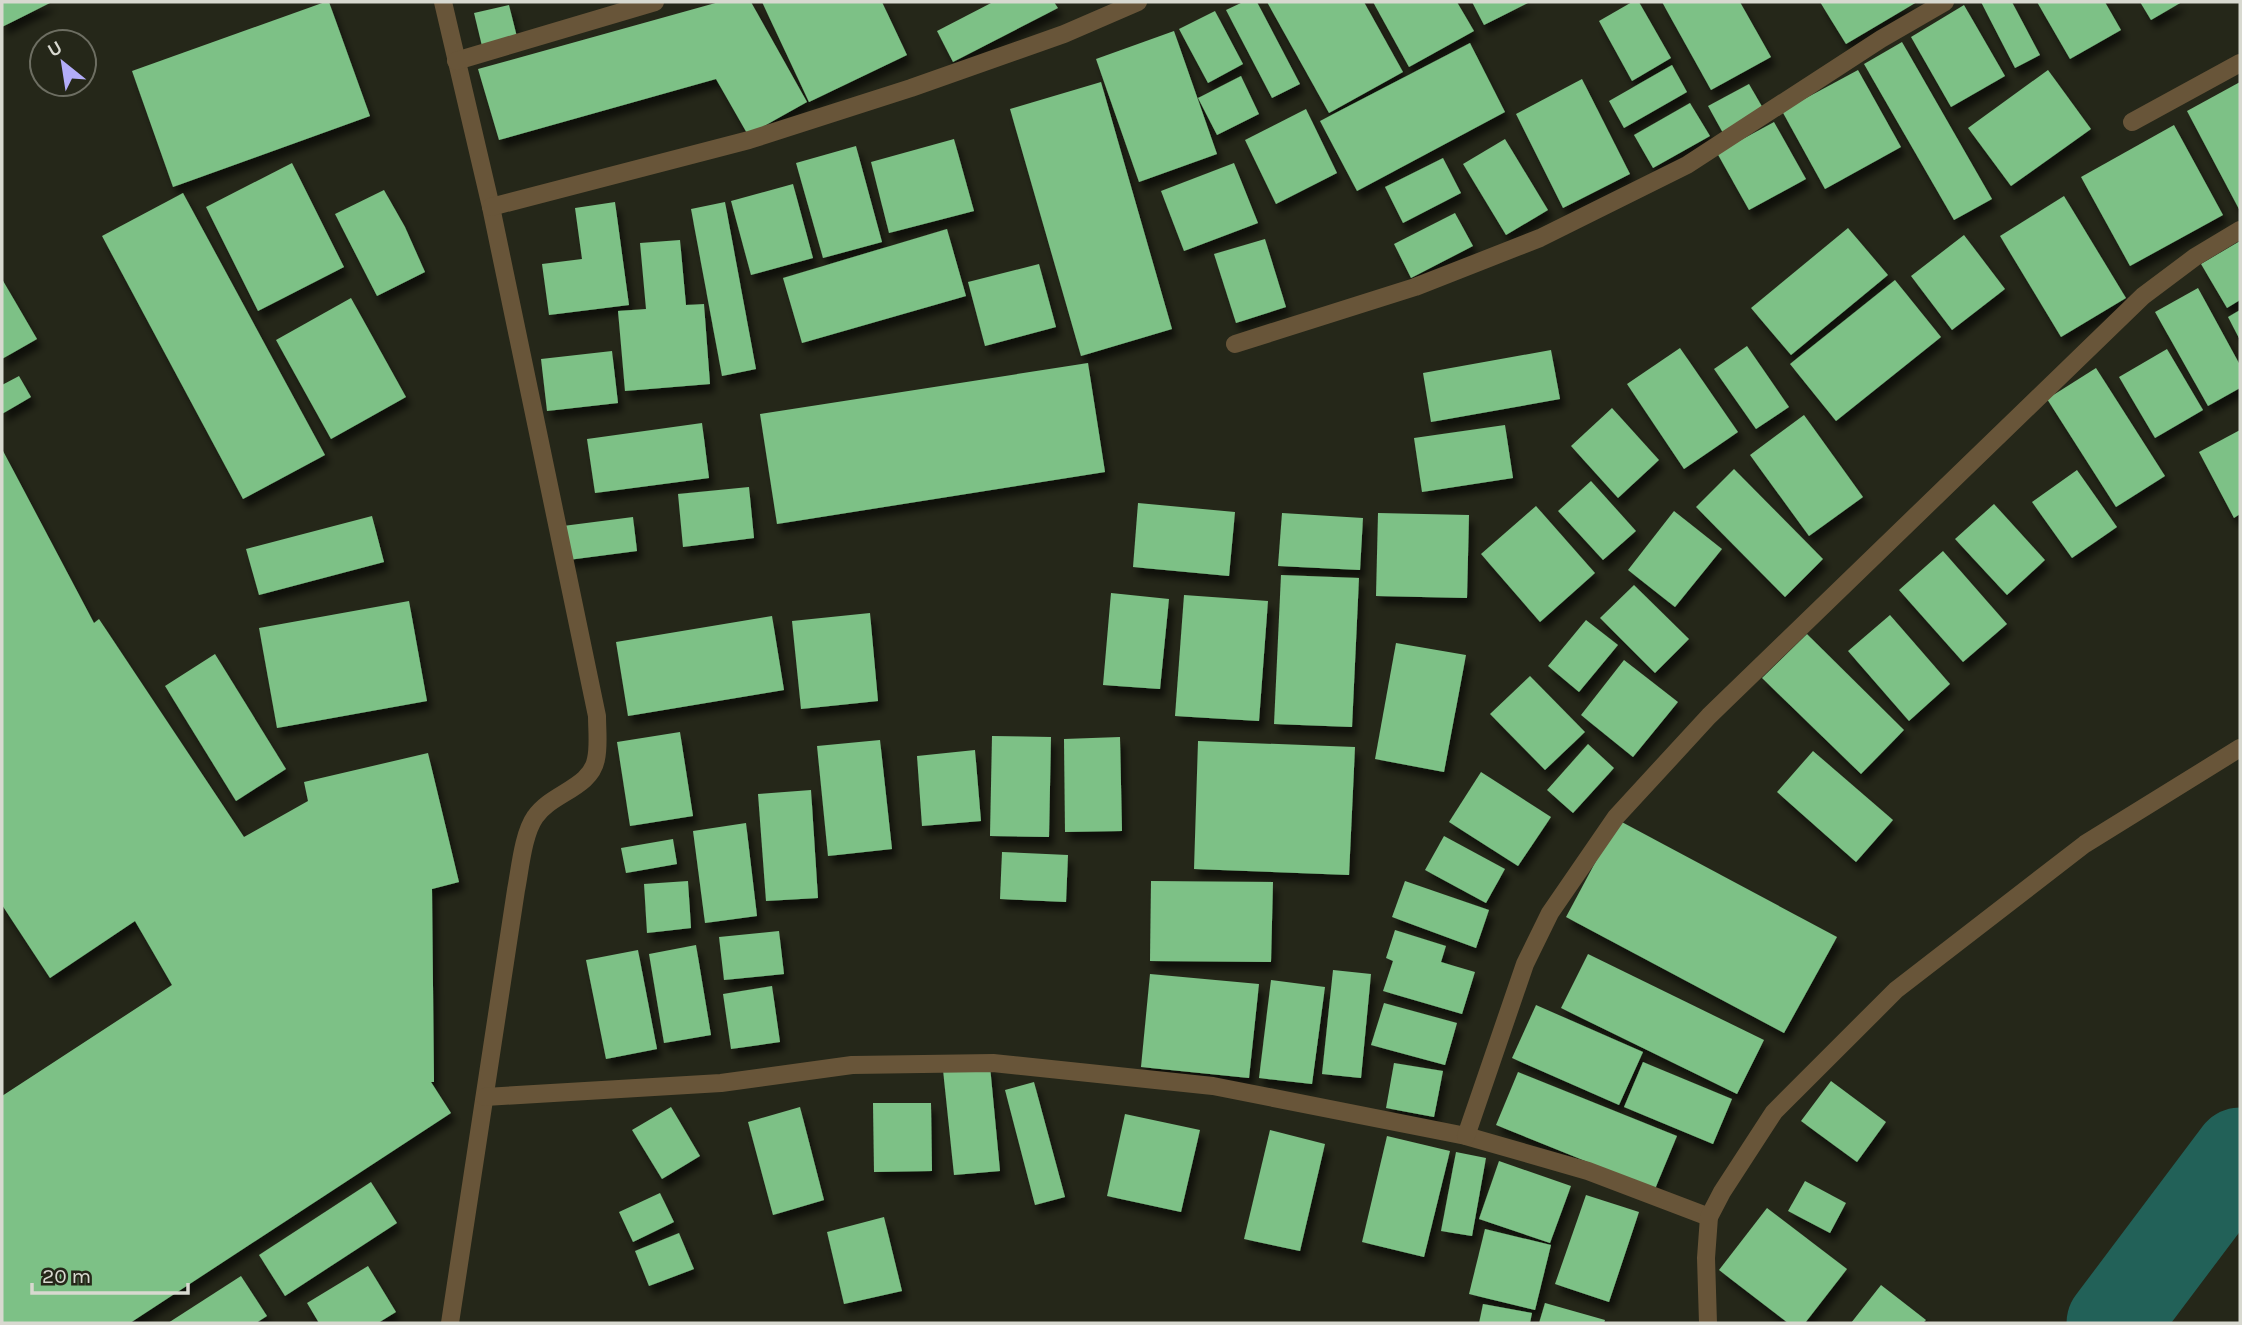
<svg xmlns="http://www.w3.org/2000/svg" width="2242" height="1325" font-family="Karla,sans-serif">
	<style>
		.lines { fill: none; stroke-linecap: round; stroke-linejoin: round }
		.river { stroke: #226158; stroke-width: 93 }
		.building { fill: #7dc186; filter: url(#shadow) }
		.minor { stroke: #685539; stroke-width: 18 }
	</style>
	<defs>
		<filter id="shadow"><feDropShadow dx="4.5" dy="8" stdDeviation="3.5" flood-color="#0009"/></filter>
	</defs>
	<rect width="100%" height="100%" fill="#252719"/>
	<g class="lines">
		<!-- river -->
		<polyline class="river" points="2113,1323 2240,1154"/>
	</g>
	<!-- building -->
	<g class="building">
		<polygon points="2,2 52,2 2,27"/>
		<polygon points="325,2 329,2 370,116 173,187 132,71"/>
		<polygon points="719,2 751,2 807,102 748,135 716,79 499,140 478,69"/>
		<polygon points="762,2 882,2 907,55 809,102"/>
		<polygon points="993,2 1054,2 1058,8 953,62 937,31"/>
		<polygon points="1243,2 1257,2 1300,84 1272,98 1226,10"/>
		<polygon points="1267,2 1364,2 1403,72 1329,113"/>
		<polygon points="1373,2 1457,2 1474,31 1409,67"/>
		<polygon points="1472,2 1530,2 1484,25"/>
		<polygon points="1632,2 1639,2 1671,58 1632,81 1599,21"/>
		<polygon points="1662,2 1740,2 1771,57 1711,90"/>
		<polygon points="1820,2 1917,2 1846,44"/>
		<polygon points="1981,2 2012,2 2040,55 2015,68"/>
		<polygon points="2037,2 2105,2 2121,30 2070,59"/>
		<polygon points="2140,2 2182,2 2151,20"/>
		<polygon points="509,5 517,37 482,46 474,13"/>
		<polygon points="1964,5 2005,76 1951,107 1911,37"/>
		<polygon points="1215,11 1243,64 1208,83 1179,29"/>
		<polygon points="1174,31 1217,154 1139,182 1096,59"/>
		<polygon points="1902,42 1992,199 1954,220 1864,64"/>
		<polygon points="1470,43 1505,112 1357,191 1320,121"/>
		<polygon points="1672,65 1687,92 1624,128 1609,101"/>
		<polygon points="1858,70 1901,147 1825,189 1782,111"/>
		<polygon points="2048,70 2091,129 2011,186 1968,128"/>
		<polygon points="1241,76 1259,114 1217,135 1198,98"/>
		<polygon points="1582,79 1630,174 1563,208 1516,114"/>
		<polygon points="1101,82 1172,329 1081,356 1010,109"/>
		<polygon points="2240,82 2240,211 2187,111"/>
		<polygon points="1749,84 1764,110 1723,133 1708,106"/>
		<polygon points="1690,103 1710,136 1653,168 1634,135"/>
		<polygon points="1306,109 1337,173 1276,204 1245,140"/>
		<polygon points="1774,122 1806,179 1749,210 1717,153"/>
		<polygon points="2174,125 2223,215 2130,266 2081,177"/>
		<polygon points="954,139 974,211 889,233 871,162"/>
		<polygon points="1505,139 1548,210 1506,235 1463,164"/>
		<polygon points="856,146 882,242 823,258 796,163"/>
		<polygon points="1443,158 1461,193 1403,223 1385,187"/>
		<polygon points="292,163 344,267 258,311 206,207"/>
		<polygon points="1234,163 1258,223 1184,251 1161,191"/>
		<polygon points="793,184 813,258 751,275 731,201"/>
		<polygon points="384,190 405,227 425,272 377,296 335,214"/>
		<polygon points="183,193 325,455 243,499 102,236"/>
		<polygon points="2064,196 2126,298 2061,337 2000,236"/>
		<polygon points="615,202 629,305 549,315 542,264 582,259 575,208"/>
		<polygon points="725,202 756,369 722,376 691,209"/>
		<polygon points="1455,213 1473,246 1411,278 1394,244"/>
		<polygon points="1848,228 1888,275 1791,355 1751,308"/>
		<polygon points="947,229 966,296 802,343 783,278"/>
		<polygon points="1964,235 2005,289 1952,330 1911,276"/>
		<polygon points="1265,239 1286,307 1236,323 1214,254"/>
		<polygon points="680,240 686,305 704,304 710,384 625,391 618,311 646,309 640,243"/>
		<polygon points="2240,241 2240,300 2227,308 2201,264"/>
		<polygon points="1039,264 1056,327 985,346 968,282"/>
		<polygon points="2,279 37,339 2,359"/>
		<polygon points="1895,280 1941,337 1836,421 1790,364"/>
		<polygon points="2198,288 2240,365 2240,388 2208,406 2155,312"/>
		<polygon points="351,298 406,397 331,439 276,340"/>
		<polygon points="2240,310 2240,340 2228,317"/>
		<polygon points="1747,346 1789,407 1756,429 1714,369"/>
		<polygon points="1680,348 1738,432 1684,469 1627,384"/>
		<polygon points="2167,349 2203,410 2155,438 2119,377"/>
		<polygon points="1551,350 1560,399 1431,422 1423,373"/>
		<polygon points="612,351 618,403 547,411 541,359"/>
		<polygon points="1088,363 1105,472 777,524 760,414"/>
		<polygon points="2096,368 2165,476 2116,507 2047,399"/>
		<polygon points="19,376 31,397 2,414 2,385"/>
		<polygon points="1612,408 1659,460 1618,498 1571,446"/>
		<polygon points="1804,415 1863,497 1809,536 1750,455"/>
		<polygon points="702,423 709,478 595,493 587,439"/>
		<polygon points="1505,425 1513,478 1422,492 1414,438"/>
		<polygon points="2240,430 2240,514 2234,518 2199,452"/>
		<polygon points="2,449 94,623 99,619 244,837 308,801 304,782 428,753 459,882 432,889 434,1082 431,1082 451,1113 130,1323 2,1323 2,1096 172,985 135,921 50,978 2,905"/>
		<polygon points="1734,469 1823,559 1785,597 1696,507"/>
		<polygon points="2077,470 2117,527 2072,558 2032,502"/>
		<polygon points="1591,481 1636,531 1603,560 1558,511"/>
		<polygon points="749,487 754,538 683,547 678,494"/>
		<polygon points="1138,503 1235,512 1229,576 1133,567"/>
		<polygon points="1994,504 2045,560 2007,595 1955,539"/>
		<polygon points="1536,506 1595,573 1540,622 1481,554"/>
		<polygon points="1674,511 1722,549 1675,607 1628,570"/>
		<polygon points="1282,513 1363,518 1360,570 1278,566"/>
		<polygon points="1378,513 1469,515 1467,598 1376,596"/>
		<polygon points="372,516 384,562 259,595 246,549"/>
		<polygon points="633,517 637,551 568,560 563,526"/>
		<polygon points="1943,551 2007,624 1963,662 1899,590"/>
		<polygon points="1281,575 1359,578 1352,727 1274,724"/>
		<polygon points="1634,585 1689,639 1655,673 1600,618"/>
		<polygon points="1111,593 1169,599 1160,689 1103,685"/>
		<polygon points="1184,595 1268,601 1259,721 1175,716"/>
		<polygon points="409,601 427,701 277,728 259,628"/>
		<polygon points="870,613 878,701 801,709 792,621"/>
		<polygon points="1890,615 1950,684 1909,721 1848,651"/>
		<polygon points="772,616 784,690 628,716 616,642"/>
		<polygon points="1586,620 1618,645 1579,692 1548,666"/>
		<polygon points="1807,634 1904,730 1861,774 1762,678"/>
		<polygon points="1396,643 1466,655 1444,772 1375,759"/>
		<polygon points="215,654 286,769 236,801 165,686"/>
		<polygon points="1624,660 1678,702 1633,757 1581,715"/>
		<polygon points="1530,676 1585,732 1545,770 1490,714"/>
		<polygon points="680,732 693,816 630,826 617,742"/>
		<polygon points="992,736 1051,737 1049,837 990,836"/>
		<polygon points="1120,737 1122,831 1065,832 1064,739"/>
		<polygon points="880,740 892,849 828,856 817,746"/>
		<polygon points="1198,741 1355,747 1349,875 1194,869"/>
		<polygon points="1588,744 1614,768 1573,813 1547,790"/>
		<polygon points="975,750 981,821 922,826 917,756"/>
		<polygon points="1813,751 1893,820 1856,862 1777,792"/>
		<polygon points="1481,772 1551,817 1518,866 1449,822"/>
		<polygon points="811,790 818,898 766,901 758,794"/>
		<polygon points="1618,820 1837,937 1784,1033 1566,917"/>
		<polygon points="746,823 757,916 705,923 693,831"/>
		<polygon points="1444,836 1505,869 1486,903 1425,870"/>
		<polygon points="673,839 677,864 626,873 621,848"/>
		<polygon points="1002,852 1068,855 1066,902 1000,899"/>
		<polygon points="688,881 691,928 647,933 644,884"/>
		<polygon points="1151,881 1273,882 1271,962 1150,961"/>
		<polygon points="1405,881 1489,910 1476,948 1392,917"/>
		<polygon points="1395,930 1446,946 1441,962 1475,972 1462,1014 1383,991 1393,961 1386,958"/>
		<polygon points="779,931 784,974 724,980 719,937"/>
		<polygon points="696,945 711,1035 664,1043 649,954"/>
		<polygon points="638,950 657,1049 606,1059 586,960"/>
		<polygon points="1588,954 1764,1040 1737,1094 1561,1008"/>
		<polygon points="1333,970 1371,974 1361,1078 1322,1074"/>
		<polygon points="1150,974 1259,984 1249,1078 1141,1067"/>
		<polygon points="1271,980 1325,987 1312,1084 1259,1078"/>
		<polygon points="772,986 780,1042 731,1049 723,994"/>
		<polygon points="1384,1003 1457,1023 1445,1065 1371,1045"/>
		<polygon points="1536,1005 1643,1052 1619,1105 1512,1058"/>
		<polygon points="1643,1062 1732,1099 1713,1144 1624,1107"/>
		<polygon points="1394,1063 1443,1071 1434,1117 1386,1108"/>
		<polygon points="990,1066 1000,1171 954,1175 943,1070"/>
		<polygon points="1518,1072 1677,1136 1655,1189 1496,1125"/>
		<polygon points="1831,1081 1886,1122 1857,1162 1801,1121"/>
		<polygon points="1034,1082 1065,1197 1035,1205 1005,1090"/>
		<polygon points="873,1103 931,1103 932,1171 874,1172"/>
		<polygon points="671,1107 700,1156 662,1179 632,1130"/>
		<polygon points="800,1107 824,1200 773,1215 748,1122"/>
		<polygon points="1125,1114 1200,1130 1181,1212 1107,1196"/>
		<polygon points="1270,1130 1325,1144 1300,1251 1244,1239"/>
		<polygon points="1387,1136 1450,1151 1424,1257 1362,1242"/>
		<polygon points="1456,1152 1486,1158 1472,1236 1441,1231"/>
		<polygon points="1499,1161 1571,1186 1550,1243 1479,1219"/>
		<polygon points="1805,1181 1846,1203 1830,1233 1788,1211"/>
		<polygon points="371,1182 397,1223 285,1296 259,1255"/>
		<polygon points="660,1193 674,1222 633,1242 619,1212"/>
		<polygon points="1586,1195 1639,1212 1609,1302 1555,1284"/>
		<polygon points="1767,1208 1847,1269 1805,1323 1788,1323 1719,1270"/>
		<polygon points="884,1217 902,1291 844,1304 827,1232"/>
		<polygon points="1485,1229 1551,1245 1535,1310 1469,1294"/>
		<polygon points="679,1233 694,1269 649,1286 635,1251"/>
		<polygon points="368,1266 396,1312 378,1323 319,1323 307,1303"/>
		<polygon points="241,1276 267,1316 256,1323 168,1323"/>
		<polygon points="1881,1285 1926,1320 1923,1323 1851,1323"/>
		<polygon points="1545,1303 1605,1320 1604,1323 1539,1323"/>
		<polygon points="1483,1304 1532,1313 1530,1323 1479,1323"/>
	</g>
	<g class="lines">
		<!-- minor -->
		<g class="minor">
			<path d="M443,2L491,207L597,716C597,730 599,746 596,759C591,788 551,793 535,817C523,834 520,870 516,890L450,1323"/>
			<polyline points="456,61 655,2"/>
			<polyline points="2132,122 2240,63"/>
			<polyline points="491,207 749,140 911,88 1064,34 1138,2"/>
			<polyline points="1235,344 1415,287 1540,238 1687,165 1881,39 1945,2"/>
			<polyline points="485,1097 721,1083 852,1065 993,1063 1213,1086 1466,1136 1588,1171 1709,1217"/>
			<polyline points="1466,1136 1525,964 1550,913 1616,817 1709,716 2143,296 2195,257 2240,230"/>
			<polyline points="1708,1323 1706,1258 1709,1217 1722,1192 1774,1112 1896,990 2085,844 2240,748"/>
		</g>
	</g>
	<!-- border -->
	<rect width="2242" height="1325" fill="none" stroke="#d8d9d0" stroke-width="7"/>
	<!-- north arrow -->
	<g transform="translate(63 63) rotate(330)"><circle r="33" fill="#252719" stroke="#6d6e62" stroke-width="2"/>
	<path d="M0-5L12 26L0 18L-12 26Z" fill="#b3adf9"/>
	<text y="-10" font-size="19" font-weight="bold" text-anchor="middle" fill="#d8d9d0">U</text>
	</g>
	<!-- scale -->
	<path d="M32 1283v10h156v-10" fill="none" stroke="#d8d9d0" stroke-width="3.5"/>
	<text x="42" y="1283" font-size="21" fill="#d8d9d0" stroke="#252719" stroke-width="5" paint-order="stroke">20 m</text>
</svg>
